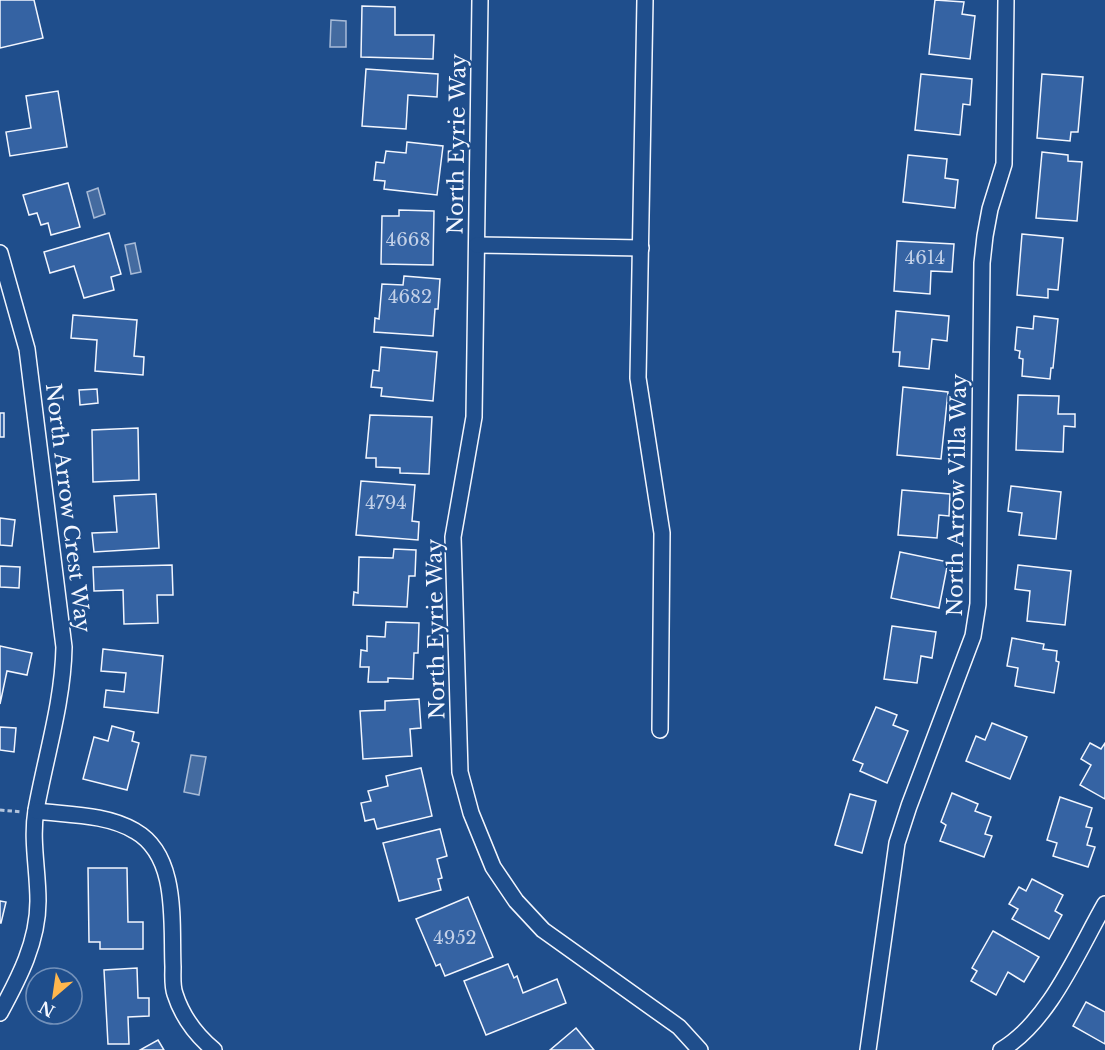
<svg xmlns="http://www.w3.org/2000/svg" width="1105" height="1050" font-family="'Libre Baskerville',serif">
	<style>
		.water { fill: #446ba0; stroke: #a8bbd7; stroke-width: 1.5 }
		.building { fill: #3563a3; stroke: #f2f6ff; stroke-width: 1.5 }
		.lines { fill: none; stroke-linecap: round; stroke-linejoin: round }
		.street-casing { stroke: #f2f6ff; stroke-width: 18 }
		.path { stroke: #b3c4dc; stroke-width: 3; stroke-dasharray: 4.5 3; stroke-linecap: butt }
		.street { stroke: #1f4e8c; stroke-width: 15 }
		.labels { text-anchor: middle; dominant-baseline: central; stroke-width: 4.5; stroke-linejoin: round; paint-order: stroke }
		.number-label { font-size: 18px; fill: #c3d1e8 }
		.street-label { font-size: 21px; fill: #f2f6ff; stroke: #1f4e8c }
	</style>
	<rect width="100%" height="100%" fill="#1f4e8c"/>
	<!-- water -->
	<g class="water">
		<polygon points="331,20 346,21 346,47 330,47"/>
		<polygon points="98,188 105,214 94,218 87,192"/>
		<polygon points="135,243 141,272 131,274 125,245"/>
		<polygon points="191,755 206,757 199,795 184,792"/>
	</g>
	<!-- building -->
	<g class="building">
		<polygon points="0,0 34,0 43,38 0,48"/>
		<polygon points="935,0 964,2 962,14 975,16 970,59 929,54"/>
		<polygon points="362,6 395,7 395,35 434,35 433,59 361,57"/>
		<polygon points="366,69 438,74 437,97 408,95 406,129 362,126"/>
		<polygon points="921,74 972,79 970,105 963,104 960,135 915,130"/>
		<polygon points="1042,74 1083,77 1078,132 1071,132 1070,141 1037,138"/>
		<polygon points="58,91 67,147 10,156 6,132 31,128 26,96"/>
		<polygon points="407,142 443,146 437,195 384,189 385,181 374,180 376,162 384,163 386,151 406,153"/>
		<polygon points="1042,152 1068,155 1068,161 1082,162 1077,221 1036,218"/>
		<polygon points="908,155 947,159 945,178 958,180 955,208 903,202"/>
		<polygon points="68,183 80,227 51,235 48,223 41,225 37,213 29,215 23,195"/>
		<polygon points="399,210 434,211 433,265 381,264 382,216 399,216"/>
		<polygon points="109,233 121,274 111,277 114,290 84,298 74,266 50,273 44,252"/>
		<polygon points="1022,234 1063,238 1058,290 1048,289 1048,298 1017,295"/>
		<polygon points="897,241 954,244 952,272 931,271 930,294 894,291"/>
		<polygon points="404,276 440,279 438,309 435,309 433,336 374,332 375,318 379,319 382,284 403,285"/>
		<polygon points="896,311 949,316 947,341 932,339 929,369 899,366 900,352 893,352"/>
		<polygon points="73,315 137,320 134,356 144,357 143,375 95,371 97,340 71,338"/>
		<polygon points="1034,316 1058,319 1053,368 1051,368 1050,379 1022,376 1023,359 1019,358 1020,351 1015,350 1017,327 1033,329"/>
		<polygon points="381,347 437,352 433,401 381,396 382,388 371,387 373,370 379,371"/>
		<polygon points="903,387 948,392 941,459 897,455"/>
		<polygon points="97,389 98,403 80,405 79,390"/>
		<polygon points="1018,395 1059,396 1058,414 1075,414 1075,427 1064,426 1063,452 1016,450"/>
		<rect x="0" y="413" width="4" height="24"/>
		<polygon points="370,415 432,417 429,474 400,473 400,468 376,467 376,458 366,458"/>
		<polygon points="138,428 139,480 93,482 92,430"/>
		<polygon points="361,481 415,485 412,521 419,522 418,540 356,535"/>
		<polygon points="1011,486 1061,492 1056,539 1019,535 1022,513 1008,511"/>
		<polygon points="902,490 950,494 949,516 939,515 937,538 898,535"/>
		<polygon points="156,494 159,548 94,552 92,533 117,532 114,496"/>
		<polygon points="0,518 15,520 12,546 0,545"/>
		<polygon points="394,549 416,550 415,576 409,576 407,607 353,605 354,592 358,593 359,557 393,558"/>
		<polygon points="900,552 948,562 939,608 891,598"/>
		<polygon points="172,565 173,595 157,595 158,623 124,624 123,590 94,591 93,567"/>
		<polygon points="1018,565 1071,571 1065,625 1027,621 1030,591 1015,589"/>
		<polygon points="0,566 20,567 19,588 0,587"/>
		<polygon points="386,622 419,623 418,653 414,653 413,679 388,678 388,682 368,682 369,667 360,667 361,650 367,651 367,636 385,637"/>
		<polygon points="892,626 936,632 932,658 921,656 917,683 884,679"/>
		<polygon points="1012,638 1044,644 1043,649 1057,651 1056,661 1059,662 1054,693 1015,686 1018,668 1007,666"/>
		<polygon points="0,646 32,653 27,675 7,671 0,704"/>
		<polygon points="103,649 163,656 158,713 104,707 106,690 124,692 126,673 101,671"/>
		<polygon points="419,699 421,728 410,729 412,756 363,759 360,711 385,710 385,701"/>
		<polygon points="876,707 897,715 893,725 908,731 887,783 860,771 863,764 853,760"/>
		<polygon points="992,723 1027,737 1010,779 966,761 976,736 985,740"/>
		<polygon points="112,726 134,732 132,741 139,743 127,790 83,779 94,737 108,741"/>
		<polygon points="0,727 16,728 14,752 0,750"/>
		<polygon points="1090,743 1101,749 1105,743 1105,799 1080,785 1091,765 1081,759"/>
		<polygon points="421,768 432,816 377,829 374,819 365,821 361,803 371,801 368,791 388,786 386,776"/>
		<polygon points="952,793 978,804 975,811 991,817 985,834 992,836 984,857 940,841 946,825 941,822"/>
		<polygon points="850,794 876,801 862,853 835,845"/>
		<polygon points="1060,797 1092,808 1086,827 1092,828 1087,845 1095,847 1088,867 1053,856 1057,843 1047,840"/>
		<polygon points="440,829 447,856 437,859 442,878 438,879 441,890 399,901 383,843"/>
		<polygon points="88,868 127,868 128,922 143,922 143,949 100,949 100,942 89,942"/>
		<polygon points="1032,879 1063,895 1055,911 1062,915 1049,939 1012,919 1018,909 1009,904 1019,887 1026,891"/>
		<polygon points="468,897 493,957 445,976 440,964 436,966 416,919"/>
		<polygon points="0,901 6,902 1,923 0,923"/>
		<polygon points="993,931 1039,957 1024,982 1008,972 996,995 971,981 977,971 972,968"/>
		<polygon points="508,964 514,978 517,976 523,993 557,979 566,1003 486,1035 464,981"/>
		<polygon points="137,968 138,998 149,998 149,1016 128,1017 129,1044 108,1044 104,970"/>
		<polygon points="1086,1002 1105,1012 1105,1044 1073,1026"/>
		<polygon points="576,1028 594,1050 550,1050"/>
		<polygon points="158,1040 164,1050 140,1050"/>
	</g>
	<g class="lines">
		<!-- street casing -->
		<g class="street-casing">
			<g id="street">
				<polyline points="480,0 474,417 453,537 460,772 471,813 493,867 516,901 543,930 679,1027 700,1050"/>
				<polyline points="645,0 638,378 662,533 660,730"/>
				<polyline points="477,245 641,248"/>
				<path d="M0,253L27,349L64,647C63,702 46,755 36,810C31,840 38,870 38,901C38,942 19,978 0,1013"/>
				<path d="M36,811C68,815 107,814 135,831C179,856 171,923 173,967C173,975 172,986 175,994C182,1016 196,1035 214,1050"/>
				<polyline points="868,1050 897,843 909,806 973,636 978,604 982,263 985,236 990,209 1004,164 1006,0"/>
				<path d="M1001,1050C1049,1022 1078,951 1105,904"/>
			</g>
		</g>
		<!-- path -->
		<polyline class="path" points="0,810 22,812"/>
		<!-- street -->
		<use href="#street" class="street"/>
	</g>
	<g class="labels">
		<!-- number labels -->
		<g class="number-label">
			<text x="408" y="240">4668</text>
			<text x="925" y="258">4614</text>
			<text x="410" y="297">4682</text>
			<text x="386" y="503">4794</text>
			<text x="455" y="938">4952</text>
		</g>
		<!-- street labels -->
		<g class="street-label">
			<text transform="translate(457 144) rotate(-89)">North Eyrie Way</text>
			<text transform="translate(957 495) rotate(-89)">North Arrow Villa Way</text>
			<text transform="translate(68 508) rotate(83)">North Arrow Crest Way</text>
			<text transform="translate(436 629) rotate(-91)">North Eyrie Way</text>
		</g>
	</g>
	<!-- north arrow -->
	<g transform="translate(54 996) rotate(209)"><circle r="28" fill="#1f4e8c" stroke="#7391ba" stroke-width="1.5"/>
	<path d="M0-4.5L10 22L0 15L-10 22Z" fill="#ffb74d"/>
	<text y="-9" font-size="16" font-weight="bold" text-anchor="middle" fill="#f2f6ff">N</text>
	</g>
</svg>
